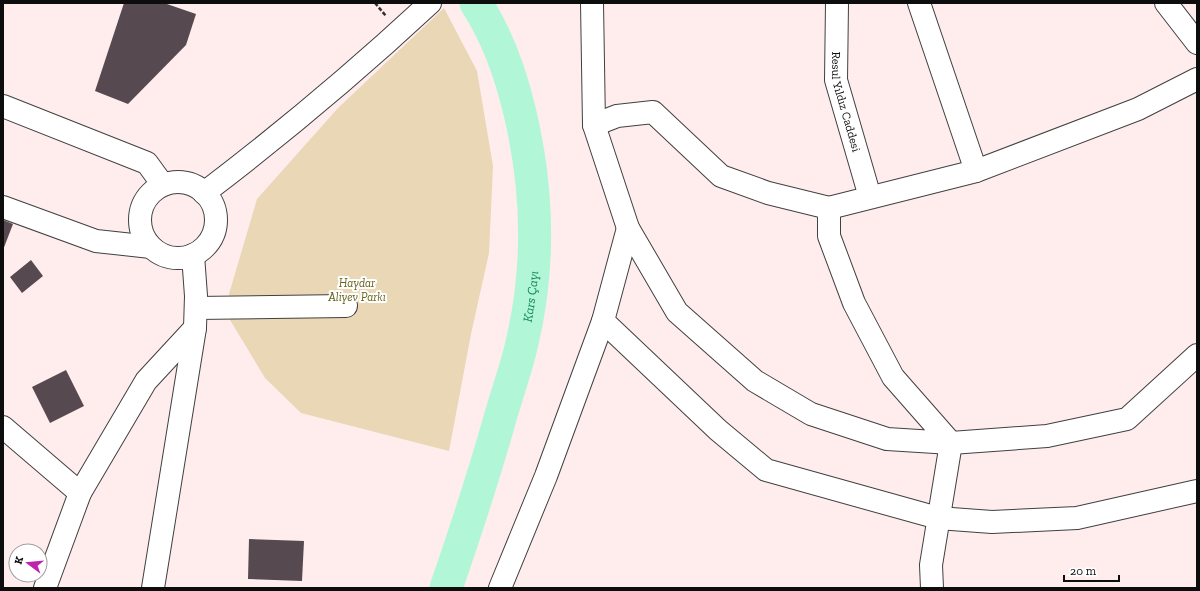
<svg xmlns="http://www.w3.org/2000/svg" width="1200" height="591" font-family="'Zilla Slab',serif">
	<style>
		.green { fill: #ead7b6 }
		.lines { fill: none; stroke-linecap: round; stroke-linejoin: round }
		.river { stroke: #b1f7d7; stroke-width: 33 }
		.building { fill: #56494f }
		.minor-casing { stroke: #404040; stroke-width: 24 }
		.path { stroke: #2f2f2f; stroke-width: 2.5; stroke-dasharray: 4 2; stroke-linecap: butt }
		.minor { stroke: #fff; stroke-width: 22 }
		.labels { text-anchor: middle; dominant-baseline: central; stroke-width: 4; stroke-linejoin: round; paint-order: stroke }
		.street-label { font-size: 12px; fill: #0d0d0d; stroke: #fff }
		.park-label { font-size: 12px; font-style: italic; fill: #66631c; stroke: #fff }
		.water-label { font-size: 13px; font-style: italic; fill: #138557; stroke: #fff }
	</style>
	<rect width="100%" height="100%" fill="#ffedee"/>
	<!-- green -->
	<polygon class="green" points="444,8 477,71 493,166 489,253 471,334 449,451 301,413 265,378 230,320 229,294 257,199 338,108"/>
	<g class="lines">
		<!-- river -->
		<path class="river" id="s1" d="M446,588C465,533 483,478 499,422C506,396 516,370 522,343C540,267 538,189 520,113C511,74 498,37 476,3"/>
	</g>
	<!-- building -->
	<g class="building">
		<polygon points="124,3 164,3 196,14 186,45 128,104 95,91"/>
		<polygon points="3,220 13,224 3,250"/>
		<polygon points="31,260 43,276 22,293 10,277"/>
		<polygon points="66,370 84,406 50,423 32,387"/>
		<polygon points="249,539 304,541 302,581 248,579"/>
	</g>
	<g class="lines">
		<!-- minor casing -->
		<g class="minor-casing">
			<g id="minor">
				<polyline points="592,3 594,125"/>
				<path id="s2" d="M837,3L836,80L870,197"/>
				<polyline points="919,3 976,171"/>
				<polyline points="1166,3 1197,43"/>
				<polyline points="3,106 147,163 163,185"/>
				<circle cx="178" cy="220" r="38"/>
				<path d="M204,193C283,133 358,70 430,3"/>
				<polyline points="3,207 96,241 151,247"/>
				<polyline points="829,208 976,171 1138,109 1197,79"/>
				<polyline points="628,228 603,321 718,430 766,470 938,518 992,522 1077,518 1197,491"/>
				<polyline points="196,308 346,306"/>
				<polyline points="3,427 80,493"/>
				<polyline points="951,443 893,377 854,303 829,236 829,208 768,193 721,176 653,112 617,116 594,125 628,228 677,312 755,381 811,414 887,439 951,443 1047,436 1127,419 1197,355"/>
				<polyline points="45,588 80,493 146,381 195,328"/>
				<polyline points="153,588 195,328 196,296 193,255"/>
				<polyline points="500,588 546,476 603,321"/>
				<polyline points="932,588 931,565 951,443"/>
			</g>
		</g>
		<!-- path -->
		<polyline class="path" points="375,3 386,16"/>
		<!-- minor -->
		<use href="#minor" class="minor"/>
	</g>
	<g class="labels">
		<!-- street labels -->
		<g class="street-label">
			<text stroke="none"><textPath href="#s2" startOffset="100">Resul Yıldız Caddesi</textPath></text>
		</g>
		<!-- park labels -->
		<g class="park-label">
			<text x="357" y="283">Haydar<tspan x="357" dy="14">Aliyev Parkı</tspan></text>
		</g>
		<!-- water labels -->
		<g class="water-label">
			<text stroke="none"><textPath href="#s1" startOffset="304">Kars Çayı</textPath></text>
		</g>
	</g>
	<!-- border -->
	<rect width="1200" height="591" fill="none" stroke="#0d0d0d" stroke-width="8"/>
	<!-- north arrow -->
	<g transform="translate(28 563) rotate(286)"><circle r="19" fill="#ffffff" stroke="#9e9e9e"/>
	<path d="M0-3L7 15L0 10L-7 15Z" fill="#c022af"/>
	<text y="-6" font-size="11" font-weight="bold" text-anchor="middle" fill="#0d0d0d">K</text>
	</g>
	<!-- scale -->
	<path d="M1064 575v6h55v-6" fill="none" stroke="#0d0d0d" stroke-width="2"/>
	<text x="1070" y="575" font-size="12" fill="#0d0d0d" stroke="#ffffff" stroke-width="3" paint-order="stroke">20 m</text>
</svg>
